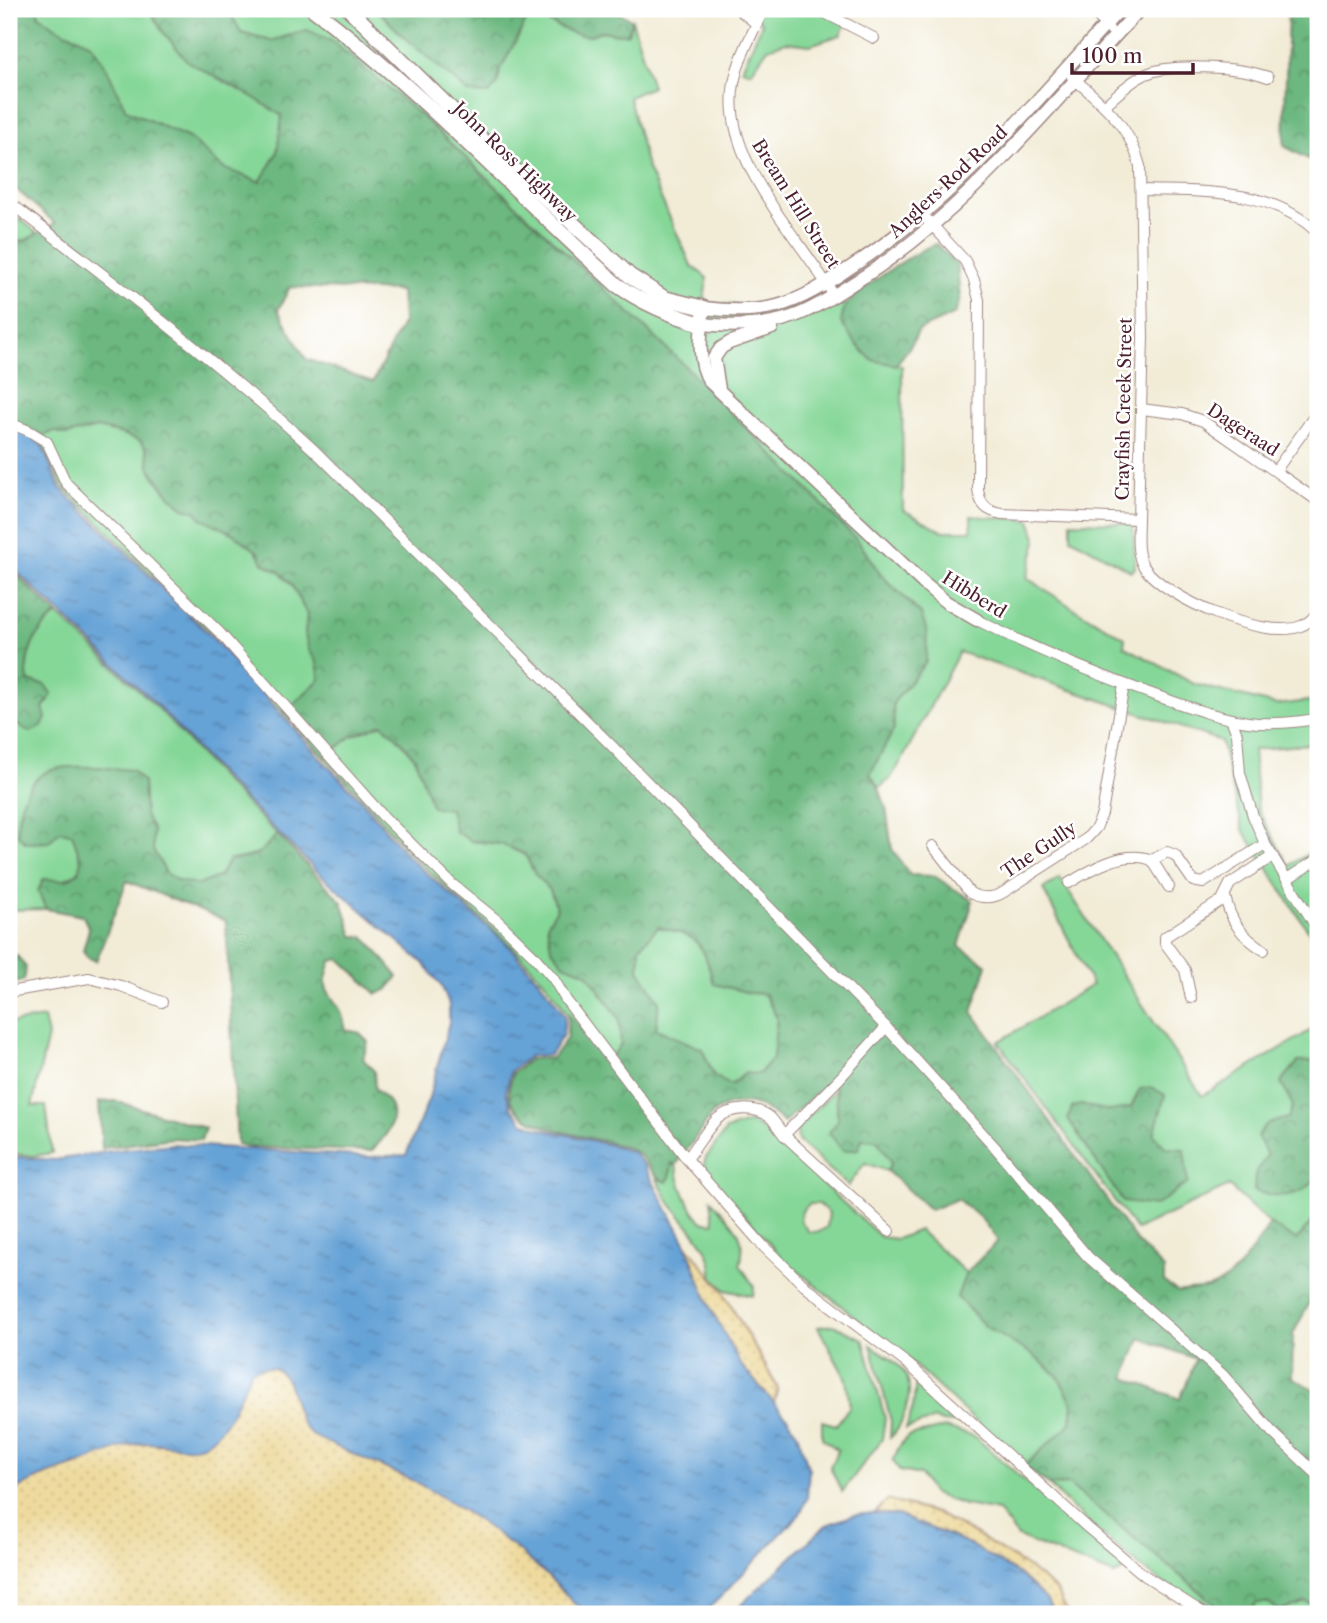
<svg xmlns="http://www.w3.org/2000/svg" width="1327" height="1623" font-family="'Libre Caslon Text',serif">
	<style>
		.green { fill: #85d798; stroke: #687b62; stroke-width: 2; fill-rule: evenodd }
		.forest { fill: url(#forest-crowns); stroke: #5b6c56; stroke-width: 2; fill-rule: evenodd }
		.sand { fill: url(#sand-dots); stroke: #9c7c64; stroke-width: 2 }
		.water { fill: url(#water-ripples); stroke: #586080; stroke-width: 2 }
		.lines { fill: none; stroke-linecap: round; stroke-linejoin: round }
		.minor-casing { stroke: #9e8681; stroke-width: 12 }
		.tertiary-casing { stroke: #9e8681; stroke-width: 15 }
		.primary-casing { stroke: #9e8681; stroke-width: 17 }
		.minor { stroke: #fff; stroke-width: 10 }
		.tertiary { stroke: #fff; stroke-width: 12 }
		.primary { stroke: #fff; stroke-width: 14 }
		.labels { text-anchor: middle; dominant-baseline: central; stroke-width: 5; stroke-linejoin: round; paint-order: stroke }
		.street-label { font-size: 18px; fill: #4a1f2b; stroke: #fff }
	</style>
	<defs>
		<pattern id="forest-crowns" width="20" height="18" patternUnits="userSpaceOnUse" patternTransform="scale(1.75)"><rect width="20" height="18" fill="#6cb880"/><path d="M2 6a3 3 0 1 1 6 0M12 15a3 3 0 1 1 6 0" fill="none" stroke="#5b9569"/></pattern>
		<pattern id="sand-dots" width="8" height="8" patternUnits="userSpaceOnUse" patternTransform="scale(1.75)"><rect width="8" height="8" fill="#eeda9e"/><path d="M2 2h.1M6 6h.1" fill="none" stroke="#cebb88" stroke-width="1.8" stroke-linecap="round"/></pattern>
		<pattern id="water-ripples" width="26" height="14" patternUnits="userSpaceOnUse" patternTransform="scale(1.75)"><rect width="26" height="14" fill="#65a2d6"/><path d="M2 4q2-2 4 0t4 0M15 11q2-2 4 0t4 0" fill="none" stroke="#5583ae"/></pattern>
	</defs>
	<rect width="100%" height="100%" fill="#fff"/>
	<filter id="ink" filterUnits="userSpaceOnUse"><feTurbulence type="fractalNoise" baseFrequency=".0143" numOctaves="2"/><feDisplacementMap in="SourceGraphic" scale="14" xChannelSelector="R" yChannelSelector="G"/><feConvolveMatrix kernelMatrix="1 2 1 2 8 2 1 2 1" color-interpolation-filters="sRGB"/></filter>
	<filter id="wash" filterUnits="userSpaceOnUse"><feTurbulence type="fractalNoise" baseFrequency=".00686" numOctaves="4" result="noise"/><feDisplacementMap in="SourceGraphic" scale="28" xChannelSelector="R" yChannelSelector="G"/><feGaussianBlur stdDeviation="1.57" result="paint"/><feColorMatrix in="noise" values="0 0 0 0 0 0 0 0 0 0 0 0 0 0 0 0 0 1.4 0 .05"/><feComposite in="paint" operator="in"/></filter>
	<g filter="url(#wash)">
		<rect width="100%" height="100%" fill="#f2ecd7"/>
		<!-- green -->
		<g class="green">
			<polygon points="38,9 149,9 163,32 283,116 277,153 260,182 223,168 189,138 126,110 107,69 91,44 55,27 38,14"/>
			<path d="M224,9H377L400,33L469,93L497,85L500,70L529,15C549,18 569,37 589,35C593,35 596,32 600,32C610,30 617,37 628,33L632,20L652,87L629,97L647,167L691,265L707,278L704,302C732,307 767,307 793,296C805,291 816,283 827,276L845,306L841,323L872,360L902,366L903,510L943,531H971V516L1030,520L1037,540L1027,578L1070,606L1125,638L1124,646L1194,684L1276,705L1318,700V743L1253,750L1258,810L1289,866L1318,847V946L1243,830L1221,741L959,652L902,760L890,779L879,788L870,774L894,729L893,703L926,662L921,614L881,575L858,541L684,365L426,120L307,30L271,41L241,33L230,12Z"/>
			<polygon points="747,9 841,9 849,14 841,35 810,45 786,42 768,48 751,72 742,69 762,23"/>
			<polygon points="9,209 38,234 26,240 9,242"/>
			<path d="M97,428C111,431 133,433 143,444C150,451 147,460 150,469C157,482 169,497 182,506C186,509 192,509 196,512C217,527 254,538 263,563L280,572L292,585L307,615L305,635L309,650L317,662L320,679L284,713L216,637L63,487L40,438L54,431L66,435Z"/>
			<polygon points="1071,522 1133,523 1135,568 1131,571 1071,538"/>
			<path d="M57,614L157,707L228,786L277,834C262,854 254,858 229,860L220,876L199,885L178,881L166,873L153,850V831L144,815V798L132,771L96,767L66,768L26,843L48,842L60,831L72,833L81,860L78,873L38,891L46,909L9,910V716L43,707L49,701L45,685L28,681C23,654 37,631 57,614Z"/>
			<polygon points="381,724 397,737 415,758 432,806 450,809 471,841 501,844 525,855 535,874 550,890 557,909 547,925 564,964 587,973 619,1018 621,1044 614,1054 603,1058 585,1038 546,983 510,944 410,854 365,800 325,758 350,737"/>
			<polygon points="1060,878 1202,1096 1318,1026 1318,1211 1314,1220 1296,1241 1270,1224 1229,1186 1136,1230 998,1042 1092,985 1043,889"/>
			<path d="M658,927C702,937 702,943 714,984L750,993L764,994L777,1018L773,1058L759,1074L731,1085L714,1076L702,1049L656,1029L659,1001L639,970L640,947Z"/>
			<polygon points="44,1018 48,1036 32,1106 46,1106 52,1153 33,1156 9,1153 9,1023"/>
			<polygon points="836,1089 838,1121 829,1133 877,1140 892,1163 887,1171 865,1163 848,1186 798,1141 797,1128"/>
			<path d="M750,1122L762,1129L881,1237L897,1239L919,1230L966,1273L957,1297L986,1327L1030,1353L1057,1375L1073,1403L1071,1423L1024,1466L910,1361L784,1260L705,1170V1159L726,1130ZM809,1204H819L829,1213L827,1227L819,1232H809L800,1220L802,1211Z"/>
			<path d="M672,1163L676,1165C679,1186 688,1206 702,1222L714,1223L711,1200C730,1221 749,1234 740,1265L754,1286L753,1296L725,1290L712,1276C714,1249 690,1228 674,1208C667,1200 662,1188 657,1179L667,1181L670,1177Z"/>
			<polygon points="833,1325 863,1339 885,1418 882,1439 842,1492 830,1467 838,1450 822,1438 822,1421 836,1425 850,1406 846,1379 818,1327"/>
			<path d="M871,1345C898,1364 917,1372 906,1409C902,1421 899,1430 890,1438L891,1421Z"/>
			<polygon points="916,1382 964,1424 942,1422 935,1419 906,1429 913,1407"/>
			<polygon points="944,1428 974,1436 1126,1570 1114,1575 1018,1537 998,1511 965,1505 933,1494 920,1475 900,1471 893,1461 899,1447 908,1436"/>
			<path d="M1068,1484L1215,1604L1221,1614C1204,1614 1191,1602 1178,1593C1130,1562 1089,1525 1049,1485Z"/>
			<polygon points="1306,1602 1318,1607 1318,1614 1250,1614 1256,1603 1267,1603 1281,1611"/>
		</g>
		<!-- forest -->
		<g class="forest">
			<path d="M9,9H38V15L55,27L91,44L107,69L126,110L189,138L223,168L260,182L277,153L282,116L251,96L188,62L163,32L149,9H224L230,12L241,33L271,41L307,30L332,41L426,120L684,365L858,541L881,575L921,614L927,632L926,662L893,703L894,729L870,774L879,788L886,808L892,849L910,875L934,876L973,901L959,946L987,965L972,1012L1137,1242L1164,1269V1282L1178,1292C1189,1289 1200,1290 1211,1287C1237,1279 1255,1245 1270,1224L1296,1240L1314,1220L1318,1222V1287L1293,1334L1292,1377L1318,1392V1607L1306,1602L1281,1611L1267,1603H1256L1250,1614H1221L1215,1604L1068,1484L1049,1485L1024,1466L1071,1423L1073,1404L1057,1375L1030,1353L986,1327L957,1297L966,1273L998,1241L980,1217L957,1199L930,1210L887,1171L892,1162L877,1140L862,1139L858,1149L843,1151L829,1133L838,1120L836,1089L828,1082L784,1123C763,1103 739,1096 713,1113L676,1165L672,1163L670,1177L667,1182C649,1176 648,1157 632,1150C601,1135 515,1134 509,1094C508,1087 512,1079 513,1073L530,1059L552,1058L567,1038L568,1014L603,1058L614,1054L621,1044L619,1018L587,973L564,964L551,948L547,925L557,909L550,890L535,874L525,854L501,844L471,841L455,831L450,809L432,807L415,758L397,737L382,724L350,737L325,758L284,713L320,679L317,662L309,650L305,635L307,614L292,585L280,572L263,563L259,553L231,532L201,518L195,511L184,508L171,497L149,467L148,450L141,441L122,434L97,428L66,435L54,431L44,436L9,419V242L26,240L55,223L9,183ZM290,287L401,291L403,322L373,382L306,359L278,310ZM658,927C702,937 702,943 714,984L750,993L765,994L777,1018L773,1058L759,1074L745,1073L731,1085L714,1076L702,1049L656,1029L659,1001L639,970L640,947ZM1140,1338L1196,1359L1180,1399L1125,1378Z"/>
			<path d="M377,9H613L632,20L628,33C617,37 610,30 600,31C596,32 593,35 589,35C569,37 549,18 529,16L500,70L497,85L489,94L469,93L400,33Z"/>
			<polygon points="1288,9 1318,9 1318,164 1284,146"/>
			<path d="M936,244L957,265L960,299L955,314L919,330L911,345L896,365L872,360L857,345L841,323C842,318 843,311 845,307C854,292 919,249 936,244Z"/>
			<path d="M9,567L57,614C37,631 22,654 28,681L45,685L52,695L43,707L46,718L41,727L30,732L18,725L9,716Z"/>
			<path d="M96,767L132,770L143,782L145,815L153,831V850L166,873L178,881L199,885L220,876L229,860C254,858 262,854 277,834L342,902L353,936L365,937L398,977L387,990L377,994L340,959L331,961C322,988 324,986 339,1008C343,1014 344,1023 346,1030L360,1033L368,1042L363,1059L374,1071L375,1089C378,1092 385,1097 388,1101C400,1120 385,1138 371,1151L250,1147L237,1144L226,921L127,881L96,961L87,957L83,950L89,929L83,916L46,909L38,891L43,879L67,880L78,873L81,860L72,833L60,831L48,842L26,843L18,835C16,812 24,784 46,772C60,765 81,767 96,767Z"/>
			<polygon points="17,956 26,967 24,980 9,985 9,957"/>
			<path d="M1318,1061V1175C1303,1198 1279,1199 1254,1191L1255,1175L1267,1155L1257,1136L1267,1124L1288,1118L1293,1106L1281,1082L1298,1062Z"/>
			<polygon points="1151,1087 1165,1095 1154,1135 1166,1148 1184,1149 1188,1183 1155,1206 1123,1202 1068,1119 1072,1107 1081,1105 1111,1111 1131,1107 1140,1089"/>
			<polygon points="115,1101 205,1128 201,1140 172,1138 102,1148 99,1102"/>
		</g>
		<!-- sand -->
		<g class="sand">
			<polygon points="686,1244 722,1290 778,1388 774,1403 741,1365 710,1307"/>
			<polygon points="263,1366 276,1369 288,1379 296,1407 312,1435 424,1486 493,1530 537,1565 585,1614 9,1614 9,1495 30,1481 82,1463 112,1449 148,1443 185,1447 235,1406 251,1371"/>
			<polygon points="887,1500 936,1513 975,1534 1029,1568 1056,1590 1068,1614 1054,1614 1046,1599 1019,1574 965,1542 898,1515 875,1513"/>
		</g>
		<!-- water -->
		<g class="water">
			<path d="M9,428L27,432L42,446L60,488L214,639L322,760L363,802L407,856L508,945L542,984L565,1015L563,1035L550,1055L530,1056L511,1071L506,1092L511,1107L523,1122L538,1128L615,1146L634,1153L643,1163L686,1244L710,1307L741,1365L789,1420L797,1433L809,1469L807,1498L800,1514L704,1614H585C539,1563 485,1521 425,1487C389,1468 349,1454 312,1435C308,1431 304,1427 301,1422C290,1397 291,1354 251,1371C241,1393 228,1429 206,1443C190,1453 166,1442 148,1443C124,1443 104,1455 82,1463C53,1473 34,1477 9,1495V1156L55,1160L118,1150L173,1144L370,1157L406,1155L429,1098L449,1022V1005L442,987L423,963L322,876L229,784L158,706L9,564Z"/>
			<polygon points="875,1513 898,1515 965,1542 1019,1574 1046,1599 1054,1614 731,1614 826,1525 854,1515"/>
		</g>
	</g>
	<g filter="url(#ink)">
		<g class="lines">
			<!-- minor casing -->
			<g class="minor-casing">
				<g id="minor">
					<polyline points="738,9 757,24"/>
					<path d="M764,9C753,32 739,57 734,83C720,159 798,234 834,296"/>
					<polyline points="817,9 874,38"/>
					<polyline points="1091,9 1109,29"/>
					<path d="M1105,105C1117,95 1129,82 1144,75C1170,62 1241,67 1268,77"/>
					<path d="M1142,190C1204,192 1270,187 1318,233"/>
					<path d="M9,202C113,282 218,362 315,451L613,747L886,1027L994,1146L1088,1257L1223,1375L1272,1432L1318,1475"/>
					<path d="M922,214L965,261L974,280L979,300L978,489C980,505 986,511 1002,514L1138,519L1143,337L1140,166C1130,125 1102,103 1072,77"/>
					<polyline points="1141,409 1182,414 1203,421 1318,501"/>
					<polyline points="9,423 29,431 47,442 66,483 219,632 382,815 453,885 499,922 532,954 553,978 566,1000 687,1159 764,1247 783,1265 807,1288 909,1365 1088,1528 1144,1575 1205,1614"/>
					<polyline points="1276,470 1318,411"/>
					<path d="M1138,519C1138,533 1135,554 1144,567C1165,598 1264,641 1301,626C1308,624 1313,617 1318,613"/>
					<path d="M977,620C1036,650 1098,675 1160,697C1189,707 1218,718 1248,722C1272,725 1295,722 1318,719"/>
					<polyline points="1231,719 1237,734 1240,773 1253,816 1265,844 1318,930"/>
					<path d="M933,846L970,893C982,899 993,899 1004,892L1086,839L1096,828L1102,814L1124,685"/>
					<polyline points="1152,860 1169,887"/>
					<polyline points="1287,879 1318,859"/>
					<path d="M1069,883C1092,869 1124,849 1152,860L1167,852L1175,855L1193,881L1203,883L1265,844"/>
					<path d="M1225,896C1230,921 1242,937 1264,950"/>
					<polyline points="9,992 89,978 121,986 162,1002"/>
					<polyline points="1191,998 1185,970 1165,943 1165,937 1222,900 1230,884 1273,856"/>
					<polyline points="784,1135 840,1078 886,1027"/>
					<path d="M687,1159C697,1146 706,1130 717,1119C731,1107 755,1106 770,1117C775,1122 779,1129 784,1135L889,1231"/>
				</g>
			</g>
			<!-- tertiary casing -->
			<g class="tertiary-casing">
				<g id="tertiary">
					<path d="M702,324C732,327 763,327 792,317C814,309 833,296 852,284C963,217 1052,103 1140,9"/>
					<polyline points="719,389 714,358 721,348 729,343 772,328"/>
					<path d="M977,620L946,602L923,583L710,382C696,362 701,331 704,308C728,311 753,312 777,306C803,299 826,284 848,269C954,202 1036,101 1120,9"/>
				</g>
			</g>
			<!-- primary casing -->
			<g class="primary-casing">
				<g id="primary">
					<path d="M313,9C423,92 516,193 617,285C644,304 670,315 702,324"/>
					<polyline points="349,9 490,147 630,276 664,298 704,308"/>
				</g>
			</g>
			<!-- minor -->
			<use href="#minor" class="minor"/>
			<!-- tertiary -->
			<use href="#tertiary" class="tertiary"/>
			<!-- primary -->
			<use href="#primary" class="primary"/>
		</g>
	</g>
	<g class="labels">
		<!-- street labels -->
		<g class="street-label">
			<text transform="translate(515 162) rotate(44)">John Ross Highway</text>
			<text transform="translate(948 182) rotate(-43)">Anglers Rod Road</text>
			<text transform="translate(796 204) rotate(58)">Bream Hill Street</text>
			<text transform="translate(1124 409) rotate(-89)">Crayfish Creek Street</text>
			<text transform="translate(1243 430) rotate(33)">Dageraad</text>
			<text transform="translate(974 595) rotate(32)">Hibberd</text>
			<text transform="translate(1039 850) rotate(-34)">The Gully</text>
		</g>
	</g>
	<!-- margin -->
	<rect width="1327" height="1623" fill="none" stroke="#fff" stroke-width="35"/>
	<!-- scale -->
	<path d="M1072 63v10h121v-10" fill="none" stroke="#4a1f2b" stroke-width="3.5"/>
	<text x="1082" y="63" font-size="21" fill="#4a1f2b" stroke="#ffffff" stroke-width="5" paint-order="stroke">100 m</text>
</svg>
